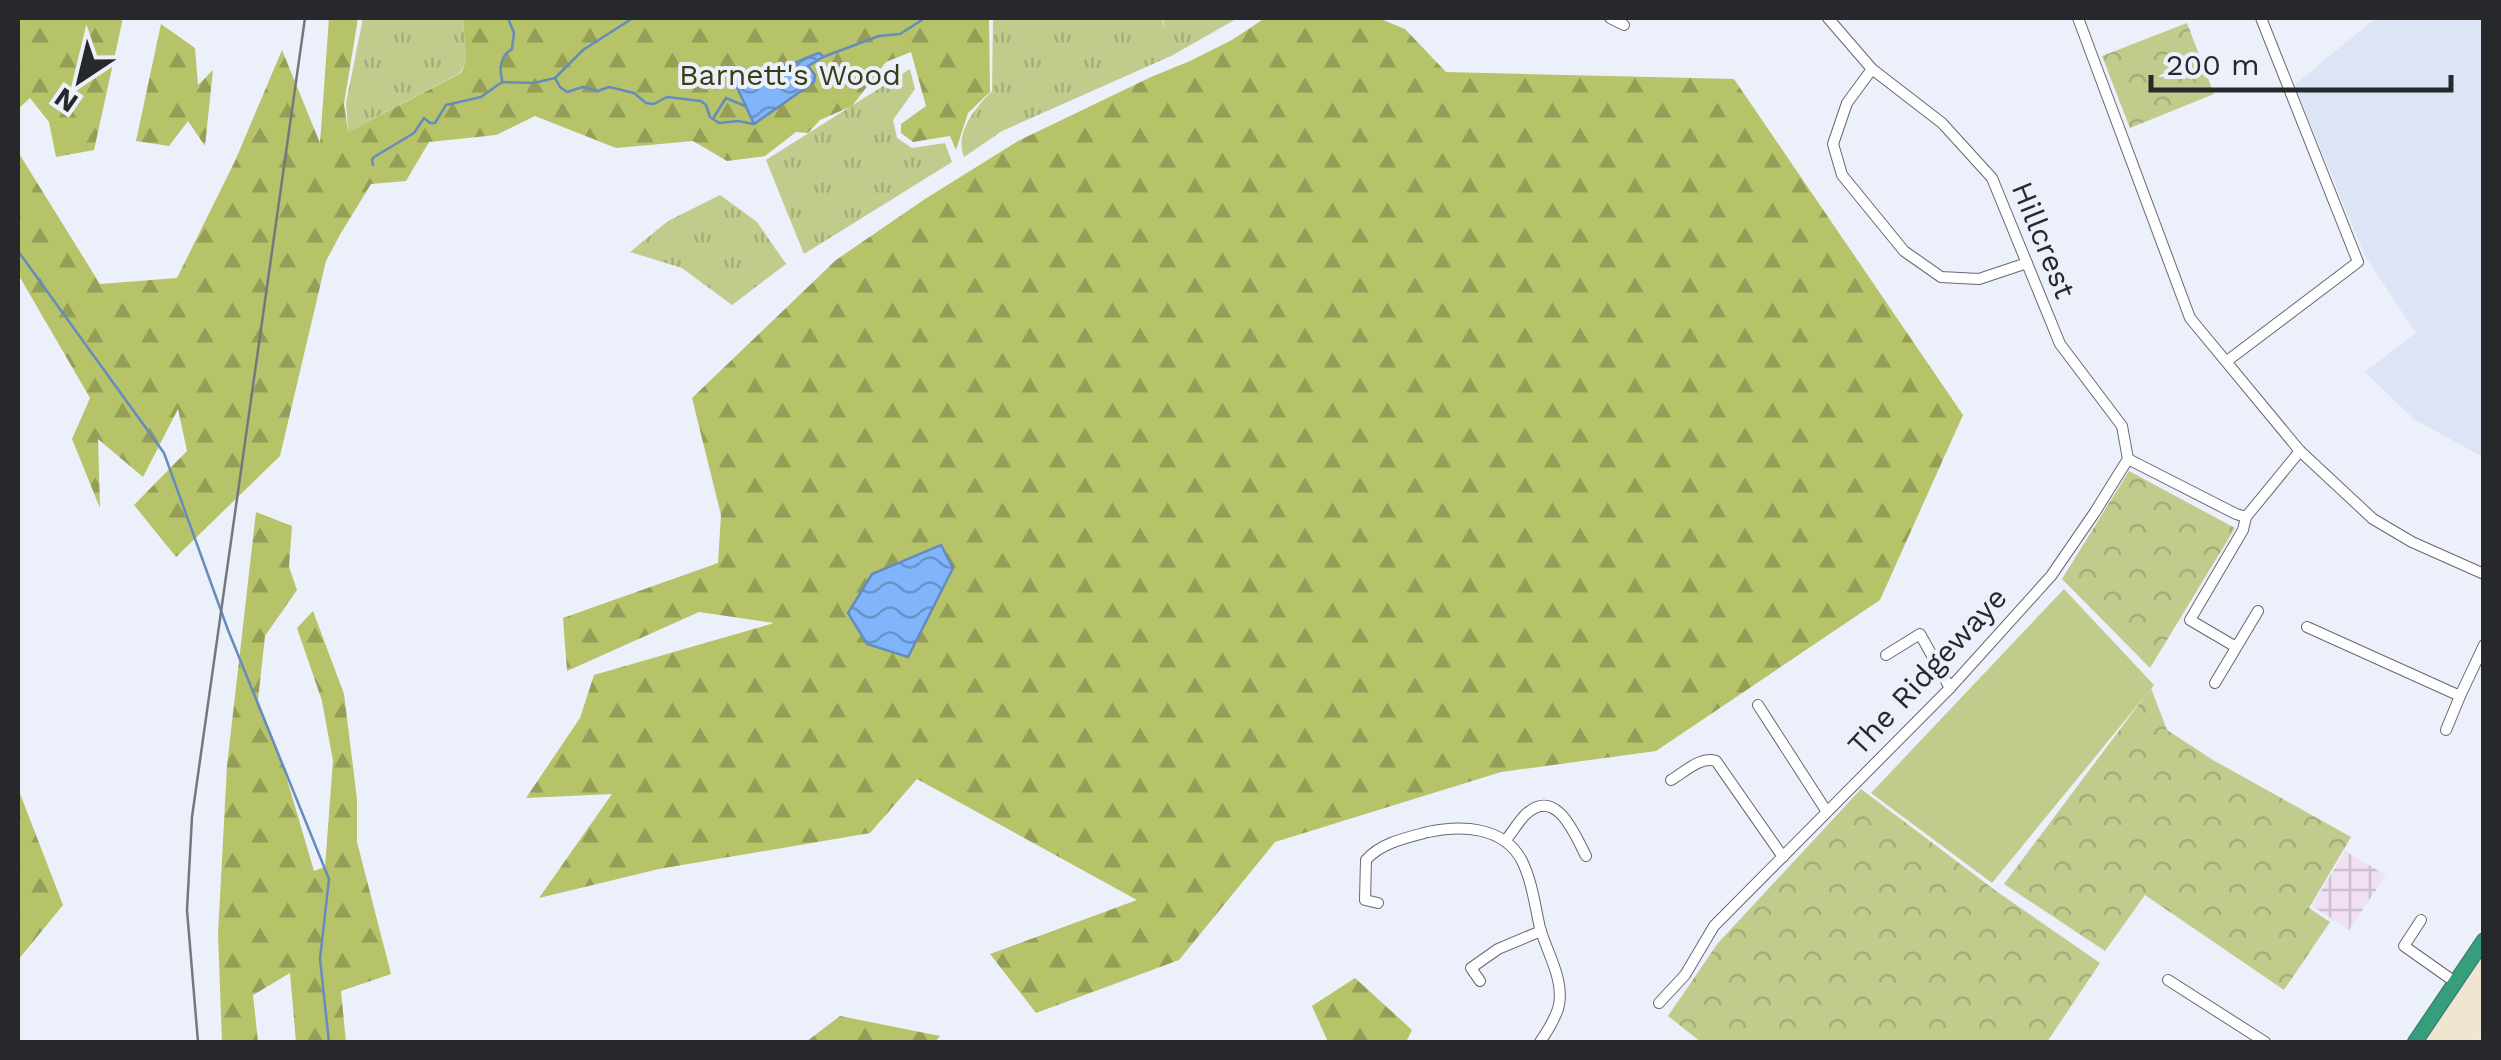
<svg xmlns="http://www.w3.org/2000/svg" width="2501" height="1060" font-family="'Work Sans',sans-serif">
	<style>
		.commercial { fill: #efe5d0 }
		.industrial { fill: url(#industrial-grid) }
		.built { fill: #dde4f6 }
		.grass { fill: url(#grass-tufts) }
		.forest { fill: url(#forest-firs) }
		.park { fill: url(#park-crowns) }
		.garden { fill: #c0cb8c }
		.water { fill: url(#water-waves); stroke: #668bbd; stroke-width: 2.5 }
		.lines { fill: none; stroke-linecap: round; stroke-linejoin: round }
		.stream { stroke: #668bbd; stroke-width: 2.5 }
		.minor-casing { stroke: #656972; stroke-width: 12 }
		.highway-casing { stroke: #317561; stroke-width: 16 }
		.minor { stroke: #fff; stroke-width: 10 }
		.highway { stroke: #379e7d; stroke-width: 14 }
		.rail { stroke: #74777e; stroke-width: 2.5 }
		.labels { text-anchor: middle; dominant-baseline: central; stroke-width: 8; stroke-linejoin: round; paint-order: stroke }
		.park-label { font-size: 30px; fill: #383d17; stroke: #ebf0fa }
		.street-label { font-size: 30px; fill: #26282c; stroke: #ebf0fa }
	</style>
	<defs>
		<pattern id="industrial-grid" width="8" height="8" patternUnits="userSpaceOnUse" patternTransform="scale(2.5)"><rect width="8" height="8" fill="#f0e0f2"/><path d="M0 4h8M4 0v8" fill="none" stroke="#cec0d0"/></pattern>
		<pattern id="grass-tufts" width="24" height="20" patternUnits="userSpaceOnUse" patternTransform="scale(2.5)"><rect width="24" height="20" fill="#c0cb8c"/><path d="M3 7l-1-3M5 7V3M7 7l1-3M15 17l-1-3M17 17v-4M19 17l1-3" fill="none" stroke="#a5ae79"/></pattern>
		<pattern id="forest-firs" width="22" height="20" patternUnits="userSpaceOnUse" patternTransform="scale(2.5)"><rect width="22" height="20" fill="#b6c369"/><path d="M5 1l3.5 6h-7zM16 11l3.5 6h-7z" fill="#949e57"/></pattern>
		<pattern id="park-crowns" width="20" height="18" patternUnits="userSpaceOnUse" patternTransform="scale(2.5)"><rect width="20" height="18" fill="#c0cb8c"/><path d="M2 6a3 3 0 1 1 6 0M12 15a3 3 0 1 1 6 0" fill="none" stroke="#a5ae79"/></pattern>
		<pattern id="water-waves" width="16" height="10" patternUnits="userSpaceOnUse" patternTransform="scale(2.5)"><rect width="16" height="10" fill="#81b5fb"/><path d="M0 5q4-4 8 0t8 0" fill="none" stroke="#6993cb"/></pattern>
	</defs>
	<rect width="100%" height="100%" fill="#ebf0fa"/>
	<!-- commercial -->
	<polygon class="commercial" points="2483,949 2483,1032 2477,1042 2425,1042"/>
	<!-- industrial -->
	<polygon class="industrial" points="2345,851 2386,875 2349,930 2312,906"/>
	<!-- built -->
	<polygon class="built" points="2376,18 2483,18 2483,457 2415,420 2365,372 2416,333 2365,256 2294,85"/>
	<!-- grass -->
	<g class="grass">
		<polygon points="363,18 463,18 466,61 460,73 348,132 346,103"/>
		<path d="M993,18H1162L1165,31L1163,18H1238L1171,56L1002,131L964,157C954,133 976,107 992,91Z"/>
		<polygon points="910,69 915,89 893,120 897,138 912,148 945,143 952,162 804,254 766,160"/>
		<polygon points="720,195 757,222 786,264 732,305 682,268 630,252 668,221"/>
	</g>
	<!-- forest -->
	<g class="forest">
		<polygon points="18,18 123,18 94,150 56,157 49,122 30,98 18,109"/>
		<polygon points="329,18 358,18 344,104 348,132 461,73 466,61 463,18 989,18 990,92 968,113 956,150 950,136 913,142 901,133 901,124 926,106 911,52 886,62 852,106 820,120 808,133 796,132 765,156 727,161 693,141 616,148 535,116 496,135 429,142 406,181 371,184 341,233 326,261 280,456 176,557 134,505 187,451 178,409 143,477 98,439 100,508 72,439 90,398 18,274 18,152 100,284 177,278 235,161 282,50 320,143"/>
		<polygon points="1265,18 1378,18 1405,29 1446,72 1734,79 1963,415 1880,600 1656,751 1501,772 1275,842 1179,960 1036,1013 990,954 1137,900 917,779 870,833 659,869 539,898 612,794 526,798 580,718 594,675 774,623 699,612 567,671 563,618 718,563 721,515 692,398 836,260 925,199 1018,141 1151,77 1190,61 1232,40"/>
		<polygon points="161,24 195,48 198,85 213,70 205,146 188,121 169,146 136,141"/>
		<polygon points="256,512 292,526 289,567 297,590 265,636 258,700 281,759 314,871 325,867 333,761 322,701 297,628 313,611 344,694 357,799 357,842 391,974 341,991 346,1042 296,1042 290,973 253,995 258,1042 222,1042 218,934 227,766"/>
		<polygon points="19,791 63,905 18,960 18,792"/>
		<polygon points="1355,978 1412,1030 1406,1042 1328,1042 1312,1006"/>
		<polygon points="840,1016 940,1036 935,1042 806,1042"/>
	</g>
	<!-- park -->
	<g class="park">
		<polygon points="2187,23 2214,94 2130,128 2102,56"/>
		<polygon points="2129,471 2235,528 2150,668 2062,579"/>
		<polygon points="2151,688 2167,730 2213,760 2351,837 2309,908 2330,922 2284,990 2145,895 2105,951 2004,884"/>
		<polygon points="1861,789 1996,891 2100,963 2047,1042 1701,1042 1668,1016 1718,943"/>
	</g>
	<!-- garden -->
	<polygon class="garden" points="2064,589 2154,685 1992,883 1871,793"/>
	<!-- water -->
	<g class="water">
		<polygon points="818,53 821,54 823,57 808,66 815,75 814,82 754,124 736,85 736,81 743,76 797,62"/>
		<polygon points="941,545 953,568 908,657 867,644 848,613 872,574"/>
	</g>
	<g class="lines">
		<!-- stream -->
		<g class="stream">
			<polyline points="823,57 879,36 900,34 925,18"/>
			<polyline points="555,78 560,87 567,92 583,87 598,91 609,87 634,93 646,103 654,104 667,97 701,101 706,105 710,117 719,123 738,121 754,124"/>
			<path d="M502,80C499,67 500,56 512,49L514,33L508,18"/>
			<polyline points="714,117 726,98 745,106"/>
			<polyline points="373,165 372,160 374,157 414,133 424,118 430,123 435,123 446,105 481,97 502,82 534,83 555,78 583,50 633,18"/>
			<polyline points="18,251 164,453 228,630 329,879 320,959 329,1042"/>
		</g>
		<!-- minor casing -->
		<g class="minor-casing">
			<g id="minor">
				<polyline points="1610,18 1624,25"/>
				<polyline points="1828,18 1872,69 1942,123 1992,178 2060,344 2122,426 2128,459"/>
				<polyline points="2078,18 2190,318 2300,451 2373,519 2412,542 2484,574"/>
				<polyline points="1872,69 1847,103 1833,144 1842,175 1904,251 1941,277 1979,279 2027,263"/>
				<polyline points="2227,361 2358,262 2261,18"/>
				<polyline points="2307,627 2460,696 2484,645"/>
				<polyline points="2236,647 2190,620 2243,530 2246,517"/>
				<polyline points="1886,655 1920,634 1950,688"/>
				<polyline points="2215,683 2258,611"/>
				<polyline points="1758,705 1827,812"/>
				<polyline points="2446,730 2460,696"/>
				<path d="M1671,780C1685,772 1700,756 1716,761L1783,857"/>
				<path d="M1505,841C1512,833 1518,822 1525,815C1556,785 1575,835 1586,856"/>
				<path d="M1378,903L1365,900L1366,860C1381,843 1405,838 1428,832C1461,825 1504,826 1522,861C1532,881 1535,906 1540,928C1547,953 1566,982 1558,1009C1554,1020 1547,1032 1540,1042"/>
				<polyline points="2421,920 2404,946 2455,982"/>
				<polyline points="2168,980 2265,1042"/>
				<polyline points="1480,981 1471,968 1498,949 1541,931"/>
				<polyline points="1659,1003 1685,975 1714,926 1950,688 2051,576 2095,512 2128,459 2236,514 2246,517 2300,451"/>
			</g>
		</g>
		<!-- highway casing -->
		<g class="highway-casing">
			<polyline id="highway" points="2415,1042 2484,940"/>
		</g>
		<!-- minor -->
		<use href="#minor" class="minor"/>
		<!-- highway -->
		<use href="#highway" class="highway"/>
		<!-- rail -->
		<polyline class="rail" points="198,1042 187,910 192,817 305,18"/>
	</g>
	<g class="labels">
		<!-- park labels -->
		<g class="park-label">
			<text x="790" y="74">Barnett's Wood</text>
		</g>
		<!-- street labels -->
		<g class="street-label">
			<text transform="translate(2044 240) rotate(68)">Hillcrest</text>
			<text transform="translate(1927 671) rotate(-47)">The Ridgewaye</text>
		</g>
	</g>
	<!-- border -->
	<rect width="2501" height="1060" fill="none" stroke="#26282c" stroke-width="40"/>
	<!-- north arrow -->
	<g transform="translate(80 80) rotate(215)" stroke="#ebf0fa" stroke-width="8" paint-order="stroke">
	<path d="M0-8L18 38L0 25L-18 38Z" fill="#26282c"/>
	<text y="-15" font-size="28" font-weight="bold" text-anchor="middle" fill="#26282c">N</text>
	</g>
	<!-- scale -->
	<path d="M2151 75v15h300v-15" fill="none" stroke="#26282c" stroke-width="5"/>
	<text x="2166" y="75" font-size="30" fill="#26282c" stroke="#ebf0fa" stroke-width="8" paint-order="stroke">200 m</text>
</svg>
